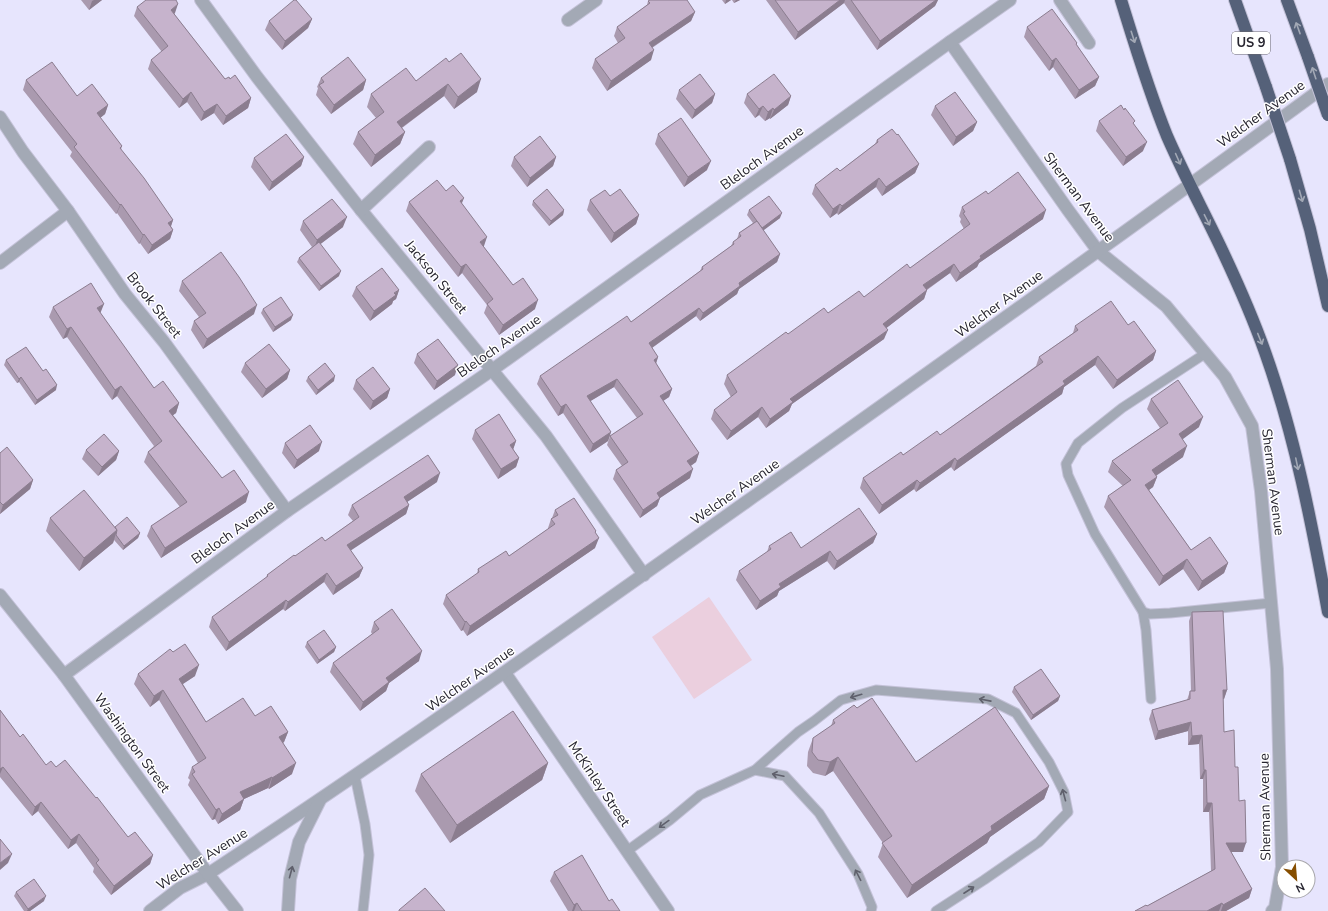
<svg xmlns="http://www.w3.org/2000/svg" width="1328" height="911" font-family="'Nunito Sans',sans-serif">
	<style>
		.park { fill: #ebcfde }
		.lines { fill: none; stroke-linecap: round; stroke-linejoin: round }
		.service-casing { stroke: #c4c2d8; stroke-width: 11 }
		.minor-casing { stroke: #c4c2d8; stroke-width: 14 }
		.tertiary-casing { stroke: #c4c2d8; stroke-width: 14 }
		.motorway-casing { stroke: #c4c2d8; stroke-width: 14 }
		.service { stroke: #a3a9b5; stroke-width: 9 }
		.minor { stroke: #a3a9b5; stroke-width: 12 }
		.tertiary { stroke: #a3a9b5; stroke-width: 12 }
		.motorway { stroke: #556179; stroke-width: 12 }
		.motorway-bridge-casing { stroke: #c4c2d8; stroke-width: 14; stroke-linecap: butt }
		.motorway-bridge { stroke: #556179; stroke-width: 12 }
		.wall { fill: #aa9aaf }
		.shaded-wall { fill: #8b7d8f }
		.building { fill: #c6b3cc; stroke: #8b7d8f }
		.oneway { stroke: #a2a8b5 }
		.oneway2 { stroke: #5f606c }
		.labels { text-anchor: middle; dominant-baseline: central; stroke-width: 3; stroke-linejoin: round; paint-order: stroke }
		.shield { fill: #fff; stroke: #68666e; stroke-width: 1 }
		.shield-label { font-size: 13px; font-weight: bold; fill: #272530 }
		.street-label { font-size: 14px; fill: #272530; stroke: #fff }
	</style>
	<rect width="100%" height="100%" fill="#e7e5fd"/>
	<!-- park -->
	<polygon class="park" points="709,597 752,660 694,699 652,637"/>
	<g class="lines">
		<!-- service casing -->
		<g class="service-casing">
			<g id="service">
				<polyline points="1206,353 1122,408 1078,443 1066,464 1068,475 1095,534 1143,612 1150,614 1170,613 1271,603"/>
				<polyline points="1143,612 1146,630 1151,699"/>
				<polyline points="755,770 798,732 814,721 841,700 876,690 988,699 1016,713 1049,762 1064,792 1068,812 1039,842 984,880 936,911"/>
				<polyline points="355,776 365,824 369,855 363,911"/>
				<polyline points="627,851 670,820 700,795 755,770 785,776 819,813 858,874 872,907 871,911"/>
			</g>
		</g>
		<!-- minor casing -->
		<g class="minor-casing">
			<g id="minor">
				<polyline points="201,0 257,77 361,210 546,436 644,575"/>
				<polyline points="1060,0 1089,43"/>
				<polyline points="568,20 596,0"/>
				<polyline points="950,42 1068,210 1098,251 1166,306 1225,377 1252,426 1261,491 1277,669 1282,867 1275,908 1272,911"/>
				<polyline points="0,117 23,152 68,211 125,294 164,342 287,511"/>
				<polyline points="361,210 429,147"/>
				<polyline points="0,263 68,211"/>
				<polyline points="505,673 668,911"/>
				<polyline points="64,675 287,511 492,370 950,42 1010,0"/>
				<polyline points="150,911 180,888 208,874"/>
			</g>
		</g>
		<!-- tertiary casing -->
		<g class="tertiary-casing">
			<g id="tertiary">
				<polyline points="0,595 64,675 208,874 237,911"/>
				<path d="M208,874C390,754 568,628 746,502C941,364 1136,225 1328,84"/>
				<polyline points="288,911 290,879 299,842 320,800"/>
			</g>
		</g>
		<!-- motorway casing -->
		<g class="motorway-casing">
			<g id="motorway">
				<path d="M1121,0C1135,45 1149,92 1167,136C1184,175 1204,212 1222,250C1238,284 1253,318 1265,352C1295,436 1312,525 1328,612"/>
				<polyline points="1235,0 1266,87"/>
				<polyline points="1287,0 1308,57"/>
				<polyline points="1290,159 1310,229 1328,306"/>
			</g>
		</g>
		<!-- service -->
		<use href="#service" class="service"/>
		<!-- minor -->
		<use href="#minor" class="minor"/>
		<!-- tertiary -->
		<use href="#tertiary" class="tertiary"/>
		<!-- motorway -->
		<use href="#motorway" class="motorway"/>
		<!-- motorway-bridge casing -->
		<g class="motorway-bridge-casing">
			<g id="motorway-bridge">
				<polyline points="1308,57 1328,115"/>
				<polyline points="1266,87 1290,159"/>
			</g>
		</g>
		<!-- motorway-bridge -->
		<use href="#motorway-bridge" class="motorway-bridge"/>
	</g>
	<!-- wall -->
	<g class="wall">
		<polygon points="81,0 102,0 89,10"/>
		<polygon points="722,0 731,0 725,4"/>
		<polygon points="732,0 740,0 734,3"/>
		<polygon points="766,0 938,0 935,6 877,50 844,3 795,40"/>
		<polygon points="648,1 695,12 691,21 652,48 651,60 607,91 592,68 595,59 618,43 614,36 617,27 647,5"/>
		<polygon points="137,7 175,13 174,14 225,79 230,79 251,98 248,108 223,125 214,113 201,121 187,102 179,108 148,69 151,60 162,52 134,16"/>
		<polygon points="312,19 308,28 282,50 265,30 269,21"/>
		<polygon points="1027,27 1077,43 1076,44 1099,77 1095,86 1075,99 1053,67 1049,71 1024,37"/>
		<polygon points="449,62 477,92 454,109 444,96 402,128 405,132 400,144 371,167 353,144 358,132 376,118 367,107 371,94 416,81"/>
		<polygon points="321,78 366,80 363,90 331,114 316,95 318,88 317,87"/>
		<polygon points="26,80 77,96 108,105 105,114 100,118 122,146 121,150 173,220 171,226 173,230 170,239 148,254 140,243 139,244 117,213 116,214 70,156 72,152 23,90"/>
		<polygon points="679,90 715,94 712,103 692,119 676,99"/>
		<polygon points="747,94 791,96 788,105 770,119 770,118 765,121 759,115 755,118 744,103"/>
		<polygon points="935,106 977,122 973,131 953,146 931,115"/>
		<polygon points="1099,121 1134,124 1143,151 1123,166 1096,131"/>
		<polygon points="658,134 707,170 684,187 655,144"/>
		<polygon points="897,135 919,164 915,173 882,196 876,187 838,215 837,213 830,218 812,194 815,185 840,171 875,144 877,140"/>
		<polygon points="304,157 301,166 269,191 251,167 254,158"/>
		<polygon points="514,157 556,157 553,166 527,187 511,166"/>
		<polygon points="446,191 462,204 483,246 513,285 535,309 499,335 484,313 487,305 462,273 458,277 406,211 409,202"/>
		<polygon points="988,194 1043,219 979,263 977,267 956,282 950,273 927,290 924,299 886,328 884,339 792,404 789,411 766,428 758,417 727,440 711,419 714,410 731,397 724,384 727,375 788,334 828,313 864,297 910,268 964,229 960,222 961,219 959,216 962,207"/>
		<polygon points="610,196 639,215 636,224 611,243 587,210 590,200"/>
		<polygon points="533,201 564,210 563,215 549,226 532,205"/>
		<polygon points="749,210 780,218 763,230 780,254 777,262 739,289 737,294 700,321 696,316 652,348 658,357 656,364 672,389 669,397 663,401 699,453 696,462 691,466 690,478 660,498 657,506 640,518 613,479 616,470 622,466 607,445 610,436 637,418 614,387 590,401 611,432 608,441 590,453 563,413 558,416 537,384 540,376 631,322 700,271 702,267 731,246 733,242 737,239 739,233 753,223 747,215"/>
		<polygon points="303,221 343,227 320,244 339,276 319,291 297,262 299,258 312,247 300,230"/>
		<polygon points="182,281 254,314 203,349 191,330 194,321 199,317 179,291"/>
		<polygon points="356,287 399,290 396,299 393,301 392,304 370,321 352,296"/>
		<polygon points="53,307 100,314 154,388 179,403 176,413 173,415 222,478 246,502 161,558 147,536 151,526 180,507 144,462 148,452 154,446 117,396 112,400 67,337 63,339 49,317"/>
		<polygon points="263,309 291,320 273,332 261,313"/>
		<polygon points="1128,325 1156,351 1153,360 1113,389 1095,365 1064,387 1062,394 954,471 951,467 916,492 914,489 879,514 860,488 863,478 903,455 940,435 1036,366 1039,357 1073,333 1075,326"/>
		<polygon points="417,354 455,375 434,390 414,363"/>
		<polygon points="6,360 43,371 56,390 35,405 19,382 17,383 4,365"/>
		<polygon points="245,363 290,370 287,379 262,398 241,372"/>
		<polygon points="308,377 334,381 316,395 306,381"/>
		<polygon points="356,380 390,389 387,398 370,410 353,389"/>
		<polygon points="1151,399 1199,427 1182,439 1183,457 1156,476 1157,477 1153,487 1149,490 1191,550 1228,563 1224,573 1198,591 1183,569 1159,586 1104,507 1108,496 1123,486 1108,472 1112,461 1160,428 1147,409"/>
		<polygon points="475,430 516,441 513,449 519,458 516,467 498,479 472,439"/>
		<polygon points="285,443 319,451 294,469 282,453"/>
		<polygon points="86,450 119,451 116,460 98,476 82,459"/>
		<polygon points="0,453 33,480 30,489 0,514"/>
		<polygon points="437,482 407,502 409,505 406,514 350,550 363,568 359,577 333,595 324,582 285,611 283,609 226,651 209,627 212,617 266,578 267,575 295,556 325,541 353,521 348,515 352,505"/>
		<polygon points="555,510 596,533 595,548 467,636 463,630 461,631 443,604 446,595 477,574 478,569 509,556 548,529 548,528 551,519 552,518"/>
		<polygon points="50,518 115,527 140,533 138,538 123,550 114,540 113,543 79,571 46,531"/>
		<polygon points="877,534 873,543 834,570 827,561 779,591 777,596 756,610 736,580 739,571 767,552 769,546 801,548"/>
		<polygon points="1192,612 1227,690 1224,699 1223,699 1224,732 1235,767 1243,852 1231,852 1252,889 1249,898 1226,911 1135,911 1147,906 1211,871 1209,812 1203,812 1203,779 1200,779 1199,744 1188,745 1188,731 1155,740 1149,719 1152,710 1187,700 1190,691 1191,691 1189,621"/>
		<polygon points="374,622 419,661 389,683 386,691 360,711 330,672 333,663 372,634 371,632"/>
		<polygon points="307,642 336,647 334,652 317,664 305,647"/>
		<polygon points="173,652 195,676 183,684 206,722 255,716 288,732 284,742 283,743 292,774 269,789 268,788 244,799 240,810 218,824 215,819 212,820 188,785 190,780 188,778 192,767 198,763 159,700 150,707 134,684 138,674"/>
		<polygon points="1014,687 1060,696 1058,701 1031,720 1012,692"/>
		<polygon points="0,710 20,737 46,765 56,767 128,837 153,855 150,864 111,895 93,872 94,868 76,843 68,849 38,811 32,816 0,777"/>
		<polygon points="833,720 916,762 1049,786 1044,799 990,837 987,843 907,898 878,857 883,843 833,771 825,776 813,773 807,766 808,752 813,738 831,726"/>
		<polygon points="548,763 542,780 450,843 415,791 421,774"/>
		<polygon points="554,872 609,901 620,911 568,911 550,881"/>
		<polygon points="16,892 44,901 30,911 24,911 14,896"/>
	</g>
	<!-- shaded-wall -->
	<g class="shaded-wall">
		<polygon points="94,0 102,0 89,10 92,1"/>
		<polygon points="726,0 731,0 725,4"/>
		<polygon points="736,0 740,0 734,3"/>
		<polygon points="840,0 845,0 844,3 795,40 798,32"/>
		<polygon points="936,0 938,0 935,6 877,50 880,41"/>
		<polygon points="178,4 175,13 168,19 171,10"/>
		<polygon points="695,12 691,21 645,52 649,43"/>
		<polygon points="312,19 308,28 282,50 285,41"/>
		<polygon points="654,50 651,60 607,91 611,81"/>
		<polygon points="1056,58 1053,67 1049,71 1052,61"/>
		<polygon points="1099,77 1095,86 1075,99 1079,90"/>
		<polygon points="481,79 477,92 454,109 458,97"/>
		<polygon points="366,80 363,90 331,114 334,105"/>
		<polygon points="448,84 444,96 393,134 397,122"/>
		<polygon points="191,92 187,102 179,108 183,99"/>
		<polygon points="715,94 712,103 692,119 695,110"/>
		<polygon points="791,96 788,105 770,119 774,110"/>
		<polygon points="251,98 248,108 223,125 226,116"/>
		<polygon points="217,104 214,113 201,121 204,112"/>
		<polygon points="108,105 105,114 94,123 97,113"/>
		<polygon points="763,106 759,115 755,118 759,109"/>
		<polygon points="773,108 770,118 765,121 768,112"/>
		<polygon points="977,122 973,131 953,146 956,137"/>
		<polygon points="405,132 400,144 371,167 375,155"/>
		<polygon points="1147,142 1143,151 1123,166 1126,157"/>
		<polygon points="304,157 301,166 269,191 272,182"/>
		<polygon points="556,157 553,166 527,187 530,178"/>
		<polygon points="711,161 707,170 684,187 688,177"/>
		<polygon points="919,164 915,173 882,196 886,187"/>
		<polygon points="879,178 876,187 838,215 842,206"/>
		<polygon points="464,198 460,208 460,201"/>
		<polygon points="121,204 117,213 116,214 120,205"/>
		<polygon points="840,204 837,213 830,218 833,209"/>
		<polygon points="564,210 563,215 549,226 551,221"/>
		<polygon points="1046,210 1043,219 979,263 977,267 956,282 960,273 980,256"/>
		<polygon points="782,213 780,218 760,233 761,228"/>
		<polygon points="639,215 636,224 611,243 614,233"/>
		<polygon points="347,217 343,227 314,249 317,240"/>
		<polygon points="173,220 170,229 168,223"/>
		<polygon points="173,230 170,239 148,254 152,245"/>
		<polygon points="144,234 140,243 139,244 143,235"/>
		<polygon points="487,237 484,246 477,251 480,242"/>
		<polygon points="780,254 777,262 739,289 737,294 700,321 703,313 739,283"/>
		<polygon points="466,264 462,273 458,277 461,267"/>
		<polygon points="954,264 950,273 920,294 923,285"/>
		<polygon points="341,271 339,276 319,291 321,286"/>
		<polygon points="399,290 396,299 393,301 392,304 370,321 374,311"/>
		<polygon points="927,290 924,299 880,333 883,324"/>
		<polygon points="538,300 535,309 499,335 503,325"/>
		<polygon points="104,304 100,314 97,308"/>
		<polygon points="257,305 254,314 203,349 207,339"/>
		<polygon points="699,308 696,316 646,352 649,343"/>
		<polygon points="293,315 291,320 273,332 275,327"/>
		<polygon points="71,327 67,337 63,339 67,329"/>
		<polygon points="888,330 884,339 792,404 789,411 766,428 770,419 790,399"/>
		<polygon points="1156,351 1153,360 1113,389 1117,380"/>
		<polygon points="1098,356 1095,365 1064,387 1062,394 954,471 957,461 1063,381"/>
		<polygon points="658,357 655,366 654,360"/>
		<polygon points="458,365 455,375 434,390 437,381"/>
		<polygon points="290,370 287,379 262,398 266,389"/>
		<polygon points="335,376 334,381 316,395 318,390"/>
		<polygon points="21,377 19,382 17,383 19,379"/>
		<polygon points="617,379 614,387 584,405 587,396"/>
		<polygon points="57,385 56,390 35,405 37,400"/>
		<polygon points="121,386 117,396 112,400 115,390"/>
		<polygon points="390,389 387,398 370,410 373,401"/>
		<polygon points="672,389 669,397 657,405 660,396"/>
		<polygon points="179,403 176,413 165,421 169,411"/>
		<polygon points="566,404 563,413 558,416 561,407"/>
		<polygon points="762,407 758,417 727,440 731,431"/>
		<polygon points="1203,417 1199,427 1175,445 1179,434"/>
		<polygon points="611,432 608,441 590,453 593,444"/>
		<polygon points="516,441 513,450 510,445"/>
		<polygon points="322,442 319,451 294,469 297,460"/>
		<polygon points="1187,446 1183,457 1148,481 1152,470"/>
		<polygon points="119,451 116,460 98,476 102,467"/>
		<polygon points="699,453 696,462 684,470 687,461"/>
		<polygon points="519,458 516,467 498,479 501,469"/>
		<polygon points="955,458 951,467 916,492 920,483"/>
		<polygon points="693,469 690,478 654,502 657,493"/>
		<polygon points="440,473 437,482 401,506 404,497"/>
		<polygon points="1157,477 1153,487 1142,495 1145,485"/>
		<polygon points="33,480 30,489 0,514 3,505"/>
		<polygon points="917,480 914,489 879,514 882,505"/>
		<polygon points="249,492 246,502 161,558 165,548"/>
		<polygon points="660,498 657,506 640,518 643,510"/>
		<polygon points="409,505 406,514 344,555 347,545"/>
		<polygon points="117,530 113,543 79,571 84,558"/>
		<polygon points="140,533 138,538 123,550 124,546"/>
		<polygon points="877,534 873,543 834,570 837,561"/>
		<polygon points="599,538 595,548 467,636 470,626"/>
		<polygon points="830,551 827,561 779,591 777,596 756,610 760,601 779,584"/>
		<polygon points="1187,559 1183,569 1159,586 1163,576"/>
		<polygon points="1228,563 1224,573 1198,591 1202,581"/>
		<polygon points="363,568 359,577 333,595 336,586"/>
		<polygon points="327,573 324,582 285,611 288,602"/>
		<polygon points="286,600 283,609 226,651 229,642"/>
		<polygon points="466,621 463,630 461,631 465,622"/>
		<polygon points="336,647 334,652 317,664 319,660"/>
		<polygon points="422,651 419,661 389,683 386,691 360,711 363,702 386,678"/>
		<polygon points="199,665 195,676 175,689 179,679"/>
		<polygon points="163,690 159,700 150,707 154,696"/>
		<polygon points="1223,690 1227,690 1224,699 1219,700"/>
		<polygon points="1060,696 1058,701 1031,720 1033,715"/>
		<polygon points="1191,722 1188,731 1155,740 1158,731"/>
		<polygon points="288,732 284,742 275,748 279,737"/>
		<polygon points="1202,735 1199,744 1188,745 1192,736"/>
		<polygon points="838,757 833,771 825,776 830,762"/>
		<polygon points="296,763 292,774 269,789 272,778"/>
		<polygon points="548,763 542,780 450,843 457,825"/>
		<polygon points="3,767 0,774 0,769"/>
		<polygon points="1204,770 1206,770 1203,779 1200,779"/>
		<polygon points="272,777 268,788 244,799 240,810 218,824 222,814 240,792"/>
		<polygon points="1049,786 1044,799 990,837 987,843 907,898 912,885 991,826"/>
		<polygon points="41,802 38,811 32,816 35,807"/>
		<polygon points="1207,803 1212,803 1209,812 1203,812"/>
		<polygon points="219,808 215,819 212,820 216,810"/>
		<polygon points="79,834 76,843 68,849 71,840"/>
		<polygon points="1226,843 1246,843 1243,852 1223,852"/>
		<polygon points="12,854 8,863 0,870 0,863"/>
		<polygon points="153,855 150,864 111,895 114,886"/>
		<polygon points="1252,889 1249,898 1226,911 1221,911 1223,905"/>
		<polygon points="46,896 44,901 30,911 27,911 28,909"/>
		<polygon points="577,903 574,911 572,911 574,905"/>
		<polygon points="1222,903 1219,911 1207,911"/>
	</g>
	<!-- building -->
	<g class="building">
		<polygon points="146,0 176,0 178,4 171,10 225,79 229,77 230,79 235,75 251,98 226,116 217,104 204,112 191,92 183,99 151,60 168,46 137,7"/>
		<polygon points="294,0 296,0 312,19 285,41 269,21"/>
		<polygon points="650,0 687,0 695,12 649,43 654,50 611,81 595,59 625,38 617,27 650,3 648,1"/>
		<polygon points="775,0 840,0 798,32"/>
		<polygon points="851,0 936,0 880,41"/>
		<polygon points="1052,9 1077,43 1076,44 1099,77 1079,90 1056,58 1052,61 1027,27"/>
		<polygon points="461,53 481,79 458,97 448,84 397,122 405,132 375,155 358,132 384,112 371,94 406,68 416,81 446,58 449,62"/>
		<polygon points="348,57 366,80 334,105 319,85 324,82 321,78"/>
		<polygon points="52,62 77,96 92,84 108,105 97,113 122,146 120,148 144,178 173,220 168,223 173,230 152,245 144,234 143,235 121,204 120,205 74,147 77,144 26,80"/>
		<polygon points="700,74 715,94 695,110 679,90"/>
		<polygon points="774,74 791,96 774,110 773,108 768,112 763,106 759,109 747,94"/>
		<polygon points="955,92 977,122 956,137 935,106"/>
		<polygon points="1121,105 1124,110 1125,108 1135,121 1133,123 1147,142 1126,157 1099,121"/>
		<polygon points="681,118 711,161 688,177 658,134"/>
		<polygon points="892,129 897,135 898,134 919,164 886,187 879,178 842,206 840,204 833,209 815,185 837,168 840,171 878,142 877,140"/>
		<polygon points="286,134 304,157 272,182 254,158"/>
		<polygon points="540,136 556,157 530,178 514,157"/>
		<polygon points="1018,172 1046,210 980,256 981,258 960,273 954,264 923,285 927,290 883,324 888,330 790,399 793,402 770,419 762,407 731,431 714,410 737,392 727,375 786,332 788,334 824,308 828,313 859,291 864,297 907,264 910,268 970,224 963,213 965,212 962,207 986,191 988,194"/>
		<polygon points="437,180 446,191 453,185 464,198 460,201 487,237 480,242 513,285 523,278 538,300 503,325 487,304 493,299 466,264 461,267 409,202"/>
		<polygon points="547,189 564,210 551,221 533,201"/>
		<polygon points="620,189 639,215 614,233 590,200 605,190 610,196"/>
		<polygon points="769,196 782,213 762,228 749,210"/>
		<polygon points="332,199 347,217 317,240 303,221"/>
		<polygon points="757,221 780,254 739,283 740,286 703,313 699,308 649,343 658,357 654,360 672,389 660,396 699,453 687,461 693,469 657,493 660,498 643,510 616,470 628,462 610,436 643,414 617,379 587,396 611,432 593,444 566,404 561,407 540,376 627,316 631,322 703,269 702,267 734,244 733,242 741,236 739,233"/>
		<polygon points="319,242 341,271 321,286 299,258"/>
		<polygon points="221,252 239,277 257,305 207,339 194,321 206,313 182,281"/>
		<polygon points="382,268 399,290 394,293 396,295 374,311 356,287"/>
		<polygon points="91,283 104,304 97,308 154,388 163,381 179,403 169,411 222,478 234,470 249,492 165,548 151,526 187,502 148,452 162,441 121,386 115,390 71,327 67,329 53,307"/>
		<polygon points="281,297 293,315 275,327 263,309"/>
		<polygon points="1111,301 1128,325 1134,321 1156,351 1117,380 1098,356 1063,381 1065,384 957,461 955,458 920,483 917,480 882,505 863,478 901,452 903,455 937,431 940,435 1043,362 1039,357 1078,330 1075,326"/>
		<polygon points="438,339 458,365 437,381 417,354"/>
		<polygon points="269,344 290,370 266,389 245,363"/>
		<polygon points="26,347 43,371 46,369 57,385 37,400 21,377 19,379 6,360"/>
		<polygon points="325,363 335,376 318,390 308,377"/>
		<polygon points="373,367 390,389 373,401 356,380"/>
		<polygon points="1178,380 1203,417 1179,434 1187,446 1152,470 1157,477 1145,485 1191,550 1210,537 1228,563 1202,581 1187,559 1163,576 1108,496 1131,480 1112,461 1168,423 1151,399"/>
		<polygon points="499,414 516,441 510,445 519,458 501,469 475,430"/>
		<polygon points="310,425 322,442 297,460 285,443"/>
		<polygon points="104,434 119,451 102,467 86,450"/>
		<polygon points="7,447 33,480 3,505 0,502 0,453"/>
		<polygon points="428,455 440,473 404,497 409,505 347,545 363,568 336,586 327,573 288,602 286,600 229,642 212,617 268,576 267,575 294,555 295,556 322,537 325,541 359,517 352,505"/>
		<polygon points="84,490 117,530 84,558 50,518"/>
		<polygon points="574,498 596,531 595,532 599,538 470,626 466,621 465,622 446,595 479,572 478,569 506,551 509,556 555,524 551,519 558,515 555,510"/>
		<polygon points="859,508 877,534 837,561 830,551 779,584 781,587 760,601 739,571 771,549 769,546 791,532 801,548"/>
		<polygon points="127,517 140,533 124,546 116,535 117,530 115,527"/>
		<polygon points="392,609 422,651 386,678 389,682 363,702 333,663 379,629 374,622"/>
		<polygon points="1223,611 1227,690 1223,690 1224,732 1234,730 1235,767 1238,767 1239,801 1245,800 1246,843 1226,843 1252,889 1223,905 1222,903 1207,911 1135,911 1146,905 1147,906 1215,869 1212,803 1207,803 1206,770 1204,770 1202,735 1192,736 1191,722 1158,731 1152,710 1190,699 1190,691 1195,691 1192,612"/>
		<polygon points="324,630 336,647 319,660 307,642"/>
		<polygon points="185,644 199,665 179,679 206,722 243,698 255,716 271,706 288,732 279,737 296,763 272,778 272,777 240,792 244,799 222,814 219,808 216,810 192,774 195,772 192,767 206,758 163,690 154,696 138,674 170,649 173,652"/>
		<polygon points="1041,669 1060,696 1033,715 1014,687"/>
		<polygon points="872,698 916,762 995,707 1049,786 991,826 992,830 912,885 882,843 892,836 838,757 830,762 818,760 812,752 813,738 835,723 833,720 854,705 857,708"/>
		<polygon points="0,710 20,737 23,734 46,765 51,761 56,767 65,760 96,798 97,797 128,837 135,832 153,855 114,886 96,863 99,860 79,834 71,840 41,802 35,807 3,767 0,769"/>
		<polygon points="513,711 548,763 457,825 421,774"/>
		<polygon points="0,839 12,854 0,863"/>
		<polygon points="582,855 609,901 612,899 620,911 582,911 577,903 574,905 554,872"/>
		<polygon points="34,879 46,896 28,909 16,892"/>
		<polygon points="425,888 445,911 399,911 399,910"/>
	</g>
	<!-- one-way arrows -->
	<defs><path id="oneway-shaft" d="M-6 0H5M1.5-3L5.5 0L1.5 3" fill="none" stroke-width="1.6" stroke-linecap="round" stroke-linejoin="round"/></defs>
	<g class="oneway">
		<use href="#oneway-shaft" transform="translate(1298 28) rotate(-110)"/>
		<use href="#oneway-shaft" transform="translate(1133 37) rotate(72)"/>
		<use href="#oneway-shaft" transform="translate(1314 73) rotate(-108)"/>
		<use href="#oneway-shaft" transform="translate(1178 159) rotate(66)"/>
		<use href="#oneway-shaft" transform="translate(1301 196) rotate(74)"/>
		<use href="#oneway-shaft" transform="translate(1207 220) rotate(63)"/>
		<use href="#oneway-shaft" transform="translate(1260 339) rotate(68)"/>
		<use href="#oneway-shaft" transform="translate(1297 464) rotate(78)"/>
	</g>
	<g class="oneway2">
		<use href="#oneway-shaft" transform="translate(856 696) rotate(164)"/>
		<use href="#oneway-shaft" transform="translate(985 700) rotate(-169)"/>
		<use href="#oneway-shaft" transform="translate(778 775) rotate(-168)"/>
		<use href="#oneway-shaft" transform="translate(1064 795) rotate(-105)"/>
		<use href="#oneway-shaft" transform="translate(664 824) rotate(144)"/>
		<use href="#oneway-shaft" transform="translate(291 872) rotate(-75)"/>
		<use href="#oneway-shaft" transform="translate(858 875) rotate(-117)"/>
		<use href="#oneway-shaft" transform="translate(969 890) rotate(-33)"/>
	</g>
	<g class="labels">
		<!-- shield labels -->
		<rect class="shield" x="1232" y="32" width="38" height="22" rx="3"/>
		<g class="shield-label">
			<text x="1251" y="43">US 9</text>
		</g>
		<!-- street labels -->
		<g class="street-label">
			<text transform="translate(1261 114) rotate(-36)">Welcher Avenue</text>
			<text transform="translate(762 158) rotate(-36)">Bleloch Avenue</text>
			<text transform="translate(1079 197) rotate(53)">Sherman Avenue</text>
			<text transform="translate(436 277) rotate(51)">Jackson Street</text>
			<text transform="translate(999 304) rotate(-36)">Welcher Avenue</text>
			<text transform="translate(154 305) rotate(52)">Brook Street</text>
			<text transform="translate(499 346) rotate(-35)">Bleloch Avenue</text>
			<text transform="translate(1273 482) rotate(83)">Sherman Avenue</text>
			<text transform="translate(735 492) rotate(-35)">Welcher Avenue</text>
			<text transform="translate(233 532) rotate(-36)">Bleloch Avenue</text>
			<text transform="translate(470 679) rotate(-35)">Welcher Avenue</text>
			<text transform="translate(132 743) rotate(54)">Washington Street</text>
			<text transform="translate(599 784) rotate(56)">McKinley Street</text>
			<text transform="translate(1265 807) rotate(-91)">Sherman Avenue</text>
			<text transform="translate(202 859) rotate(-32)">Welcher Avenue</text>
		</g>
	</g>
	<!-- north arrow -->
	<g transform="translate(1296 879) rotate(154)"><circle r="19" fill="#ffffff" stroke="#a9a8ac"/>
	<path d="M0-3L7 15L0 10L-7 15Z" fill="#864e00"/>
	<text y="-6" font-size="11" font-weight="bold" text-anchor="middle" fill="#272530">N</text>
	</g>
</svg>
